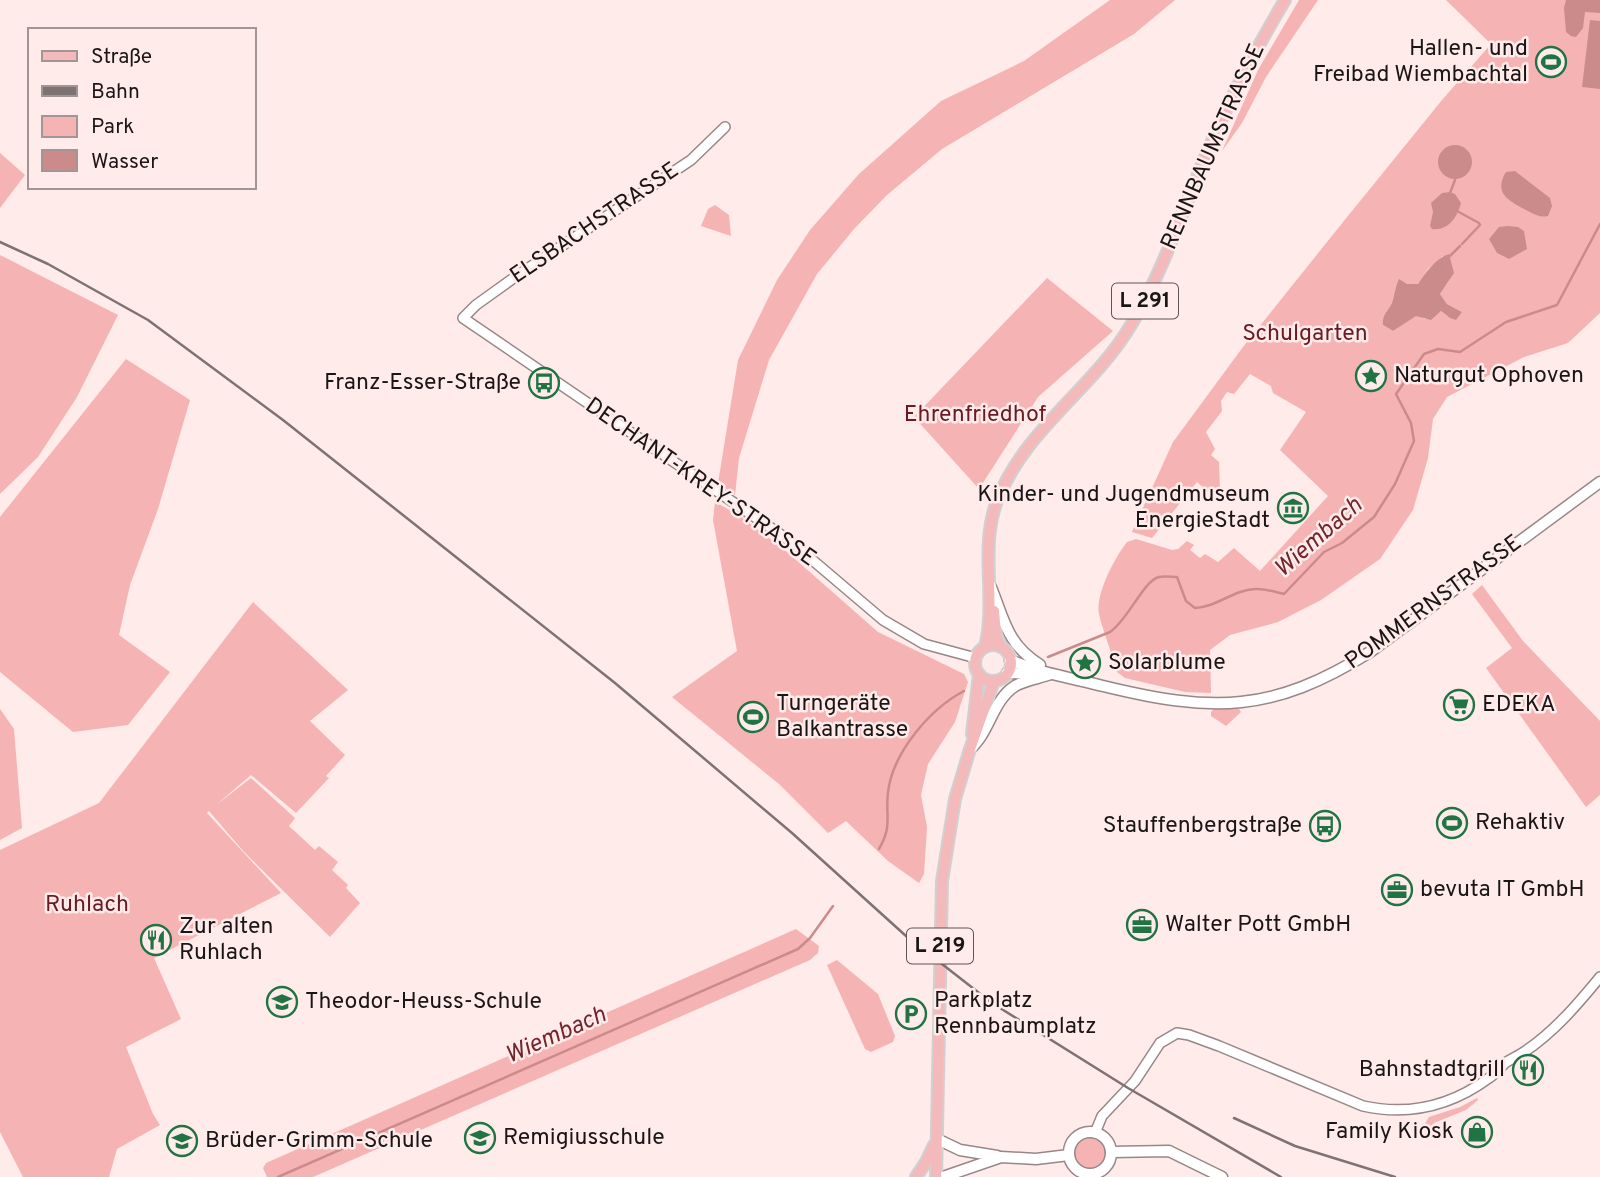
<svg xmlns="http://www.w3.org/2000/svg" width="1600" height="1177" font-family="Overpass,sans-serif">
	<style>
		.green { fill: #f6b3b3; fill-rule: evenodd }
		.water { fill: #cc8b8b }
		.lines { fill: none; stroke-linecap: round; stroke-linejoin: round }
		.stream { stroke: #cc8b8b; stroke-width: 2.5 }
		.tertiary-casing { stroke: #998787; stroke-width: 12 }
		.secondary-casing { stroke: #998787; stroke-width: 13 }
		.primary-casing { stroke: #d1d0d0; stroke-width: 14 }
		.tertiary { stroke: #fff; stroke-width: 9 }
		.secondary { stroke: #fff; stroke-width: 10 }
		.primary { stroke: #f4babb; stroke-width: 10 }
		.rail { stroke: #7e7272; stroke-width: 2.5 }
		.labels { text-anchor: middle; dominant-baseline: central; stroke-width: 5; stroke-linejoin: round; paint-order: stroke }
		.shield { fill: #feebea; stroke: #5f5555; stroke-width: 2 }
		.shield-label { font-size: 21px; font-weight: bold; fill: #1b1515 }
		.poi-label { font-size: 23px; fill: #1b1515; stroke: #feebea; text-anchor: start }
		.street-label { font-size: 23px; fill: #1b1515; stroke: #feebea }
		.park-label { font-size: 23px; fill: #691a23; stroke: #feebea }
		.water-label { font-size: 24px; font-style: italic; fill: #74252c; stroke: #feebea }
	</style>
	<rect width="100%" height="100%" fill="#feebea"/>
	<!-- green -->
	<g class="green">
		<polygon points="1110,0 1175,0 1134,34 942,149 887,195 854,229 817,274 769,360 739,458 735,495 718,483 738,360 777,280 810,230 859,174 941,101 1024,61"/>
		<polygon points="1299,0 1318,0 1266,77 1242,123 1222,151 1258,70"/>
		<path d="M1446,0H1600V313L1568,343L1524,357L1447,397L1433,419L1428,458L1413,510L1380,559L1321,600L1278,622L1230,635L1210,650L1211,693L1185,692L1125,678L1117,672L1115,667C1111,649 1103,632 1099,614C1095,595 1115,557 1127,542L1136,539L1172,550L1178,549L1187,541L1194,545L1190,550L1200,558L1205,554L1218,562L1234,548L1260,571L1328,496L1280,450L1306,412L1273,393L1271,386L1250,374L1234,394L1227,392L1221,401L1222,411L1206,432L1215,449L1211,455L1219,462L1220,489L1225,498L1217,500L1197,482L1152,538L1132,532L1173,442L1243,347L1335,232L1442,100L1491,44ZM1443,256L1450,279L1440,294L1447,304L1462,312L1450,318L1441,311L1425,319L1416,315L1393,331L1383,325L1393,301L1407,284H1418L1428,269Z"/>
		<polygon points="0,153 25,175 0,208"/>
		<polygon points="715,205 729,215 731,236 701,226 708,209"/>
		<polygon points="0,255 118,315 77,397 38,457 0,494"/>
		<polygon points="1047,278 1113,331 1038,397 979,489 914,417"/>
		<polygon points="126,359 190,400 158,509 130,585 119,635 170,672 128,725 73,732 0,672 0,517"/>
		<polygon points="715,502 739,515 787,552 878,632 964,674 968,682 955,722 928,764 921,795 927,827 924,874 919,883 888,861 846,821 828,833 779,784 672,697 737,651 713,520"/>
		<polygon points="1482,585 1523,641 1600,721 1600,795 1586,807 1486,668 1512,648 1472,594"/>
		<polygon points="253,602 348,690 310,721 345,755 326,776 329,778 296,813 251,775 216,805 251,778 295,818 289,826 315,850 319,846 338,862 332,870 348,885 346,888 360,903 330,937 244,852 209,811 207,813 281,893 154,958 181,1019 126,1047 153,1114 160,1125 117,1149 109,1177 23,1177 0,1132 0,850 99,803"/>
		<polygon points="0,709 14,729 22,828 0,840"/>
		<polygon points="1214,709 1239,709 1241,712 1226,726 1211,716 1211,712"/>
		<polygon points="796,929 819,946 818,953 810,960 313,1177 267,1177 263,1168 266,1163"/>
		<polygon points="837,960 878,994 895,1036 893,1042 871,1052 865,1049 827,965"/>
		<polygon points="1477,1098 1478,1100 1466,1110 1434,1123 1431,1128 1424,1125 1429,1117 1460,1107"/>
		<circle cx="1090" cy="1154" r="16"/>
	</g>
	<!-- water -->
	<g class="water">
		<polygon points="1566,0 1600,0 1600,13 1585,12 1583,28 1576,37 1571,36 1566,32 1564,8"/>
		<polygon points="1590,20 1600,21 1600,89 1582,87"/>
		<circle cx="1455" cy="162" r="17"/>
		<path d="M1515,171L1550,198L1552,206L1548,216C1540,218 1534,214 1526,210C1509,201 1493,193 1506,172Z"/>
		<path d="M1450,192L1455,194L1461,203C1457,218 1448,231 1432,229L1430,226L1433,212L1431,203L1442,193Z"/>
		<polygon points="1508,226 1518,227 1524,231 1527,249 1509,259 1497,253 1489,239 1499,227"/>
		<path d="M1449,254L1454,273L1440,294L1447,304L1462,312L1456,320L1450,318L1441,311L1431,320L1416,316L1393,331L1383,325C1382,314 1388,312 1392,303C1395,295 1395,287 1399,279L1407,284H1418C1425,273 1436,258 1449,254Z"/>
	</g>
	<g class="lines">
		<!-- stream -->
		<g class="stream">
			<polyline points="1450,193 1455,180"/>
			<polyline points="1457,211 1479,223 1480,225 1462,244"/>
			<polyline points="1450,256 1460,246"/>
			<path d="M1048,657L1110,632C1128,620 1144,580 1159,577C1164,576 1172,577 1177,577L1186,601L1195,608C1217,607 1233,590 1255,589C1264,588 1275,592 1284,594L1324,552L1342,543L1374,517L1395,484L1414,441L1411,423L1396,394L1424,354L1438,349L1460,352L1506,322L1557,305L1600,224"/>
			<path d="M879,849C893,825 885,816 888,792C893,752 930,709 964,691"/>
			<polyline points="278,1177 798,949 810,938 833,906"/>
		</g>
		<!-- tertiary casing -->
		<g class="tertiary-casing">
			<g id="tertiary">
				<polyline points="725,127 691,160 515,277 476,305 463,318 790,541 883,620 924,644 976,658"/>
				<path d="M1095,1133L1102,1116L1135,1081L1160,1043L1177,1033L1189,1035L1219,1046L1363,1106C1409,1116 1451,1106 1489,1078C1495,1074 1500,1068 1505,1063C1511,1059 1518,1056 1524,1052C1554,1032 1577,1005 1600,977"/>
			</g>
		</g>
		<!-- secondary casing -->
		<g class="secondary-casing">
			<g id="secondary">
				<path d="M990,585C1005,621 1006,643 1040,665"/>
				<path d="M1010,660C1040,673 1072,678 1103,686C1214,713 1272,713 1370,652L1600,482"/>
				<polyline points="1007,673 1044,674"/>
				<path d="M970,749C990,732 992,701 1015,686C1025,680 1040,678 1051,674"/>
				<circle cx="1090" cy="1153" r="21"/>
				<polyline points="937,1139 960,1150 997,1156"/>
				<polyline points="1111,1152 1169,1151 1222,1177"/>
				<polyline points="943,1177 1001,1157 1036,1159 1069,1155"/>
			</g>
		</g>
		<!-- primary casing -->
		<g class="primary-casing">
			<g id="primary">
				<polyline points="994,611 996,635 1001,647"/>
				<circle cx="993" cy="663" r="18"/>
				<path d="M985,647C997,599 979,548 997,501C1024,430 1093,389 1131,325C1163,272 1182,212 1206,155C1228,102 1255,50 1285,0"/>
				<polyline points="972,734 979,674"/>
				<polyline points="916,1177 926,1162 934,1145"/>
				<polyline points="936,1177 942,881 955,799 970,749 994,681"/>
			</g>
		</g>
		<!-- tertiary -->
		<use href="#tertiary" class="tertiary"/>
		<!-- secondary -->
		<use href="#secondary" class="secondary"/>
		<!-- primary -->
		<use href="#primary" class="primary"/>
		<!-- rail -->
		<g class="rail">
			<polyline points="0,242 48,264 148,320 283,420 615,683 792,833 906,936 992,1003 1128,1088 1281,1177"/>
			<polyline points="1234,1118 1295,1146 1395,1177"/>
		</g>
	</g>
	<!-- icons -->
	<defs>
		<g id="stadium-ring" transform="scale(1.575)"><circle r="9.5" fill="#feebea" stroke="#217344" stroke-width="1.5"/><path d="M0-5a6.5 5 0 1 0 0 10a6.5 5 0 1 0 0-10ZM-3.5-1.8h7v3.6h-7Z" fill="#217344"/></g>
		<g id="sight-ring" transform="scale(1.575)"><circle r="9.5" fill="#feebea" stroke="#217344" stroke-width="1.5"/><path d="M0-6L1.8-2.2L6-1.7L2.9 1.2L3.7 5.4L0 3.3L-3.7 5.4L-2.9 1.2L-6-1.7L-1.8-2.2Z" fill="#217344"/></g>
		<g id="bus-ring" transform="scale(1.575)"><circle r="9.5" fill="#feebea" stroke="#217344" stroke-width="1.5"/><path d="M-5-6H5V4H4V6H2V4H-2V6H-4V4H-5ZM-3.5-4V0h7V-4ZM-3.5 1.2v1.5H-2V1.2ZM2 1.2v1.5H3.5V1.2Z" fill="#217344"/></g>
		<g id="museum-ring" transform="scale(1.575)"><circle r="9.5" fill="#feebea" stroke="#217344" stroke-width="1.5"/><path d="M0-6L6-3V-2H-6V-3ZM-5-1h2V3h-2ZM-1-1h2V3h-2ZM3-1h2V3H3ZM-6 4H6V6H-6Z" fill="#217344"/></g>
		<g id="supermarket-ring" transform="scale(1.575)"><circle r="9.5" fill="#feebea" stroke="#217344" stroke-width="1.5"/><path d="M-6-5.5h2.5l.6 2H6L4.5 2H-2.5L-4.4-4H-6ZM-1.5 3.2a1.3 1.3 0 1 0 .1 0ZM3 3.2a1.3 1.3 0 1 0 .1 0Z" fill="#217344"/></g>
		<g id="office-ring" transform="scale(1.575)"><circle r="9.5" fill="#feebea" stroke="#217344" stroke-width="1.5"/><path d="M-6-3h4V-5.5h4V-3h4V5H-6ZM-1-4.5V-3h2v-1.5ZM-6 0V1H6V0Z" fill="#217344"/></g>
		<g id="restaurant-ring" transform="scale(1.575)"><circle r="9.5" fill="#feebea" stroke="#217344" stroke-width="1.5"/><path d="M-5-6h1v4h1v-4h1v4h1v-4h1v5L-1.5 .5V6h-2V.5L-5-1ZM5-6V6H3V1.5H1.5Q1.5-4 5-6Z" fill="#217344"/></g>
		<g id="school-ring" transform="scale(1.575)"><circle r="9.5" fill="#feebea" stroke="#217344" stroke-width="1.5"/><path d="M0-5L7-2L0 1L-7-2ZM-4 1L0 2.5L4 1V4Q0 6-4 4Z" fill="#217344"/></g>
		<g id="parking-ring" transform="scale(1.575)"><circle r="9.5" fill="#feebea" stroke="#217344" stroke-width="1.5"/><path d="M-3.5-5.5H1a3.5 3.5 0 0 1 0 7H-1V5.5H-3.5ZM-1-3.4V-.6H.8a1.4 1.4 0 0 0 0-2.8Z" fill="#217344"/></g>
		<g id="shop-ring" transform="scale(1.575)"><circle r="9.5" fill="#feebea" stroke="#217344" stroke-width="1.5"/><path d="M-5-2.5h2.3a2.7 3.5 0 0 1 5.4 0H5L5.5 6h-11ZM-1.5-2.5h3a1.5 2.3 0 0 0-3 0Z" fill="#217344"/></g>
	</defs>
	<g fill-rule="evenodd">
		<use href="#stadium-ring" x="1551" y="62"/>
		<use href="#sight-ring" x="1371" y="376"/>
		<use href="#bus-ring" x="544" y="383"/>
		<use href="#museum-ring" x="1293" y="508"/>
		<use href="#sight-ring" x="1085" y="663"/>
		<use href="#supermarket-ring" x="1459" y="705"/>
		<use href="#stadium-ring" x="753" y="717"/>
		<use href="#stadium-ring" x="1452" y="823"/>
		<use href="#bus-ring" x="1325" y="826"/>
		<use href="#office-ring" x="1397" y="890"/>
		<use href="#office-ring" x="1142" y="925"/>
		<use href="#restaurant-ring" x="156" y="940"/>
		<use href="#school-ring" x="282" y="1002"/>
		<use href="#parking-ring" x="911" y="1014"/>
		<use href="#restaurant-ring" x="1528" y="1070"/>
		<use href="#shop-ring" x="1477" y="1132"/>
		<use href="#school-ring" x="480" y="1138"/>
		<use href="#school-ring" x="182" y="1141"/>
	</g>
	<g class="labels">
		<!-- shield labels -->
		<g class="shield">
			<rect x="1112" y="283.5" width="66" height="35" rx="5"/>
			<rect x="907" y="928.5" width="66" height="35" rx="5"/>
		</g>
		<g class="shield-label">
			<text x="1145" y="301">L 291</text>
			<text x="940" y="946">L 219</text>
		</g>
		<!-- poi labels -->
		<g class="poi-label">
			<text x="1528" y="49" text-anchor="end">Hallen- und<tspan x="1528" dy="26">Freibad Wiembachtal</tspan></text>
			<text x="1394" y="376">Naturgut Ophoven</text>
			<text x="521" y="383" text-anchor="end">Franz-Esser-Straße</text>
			<text x="1270" y="495" text-anchor="end">Kinder- und Jugendmuseum<tspan x="1270" dy="26">EnergieStadt</tspan></text>
			<text x="1108" y="663">Solarblume</text>
			<text x="776" y="704">Turngeräte<tspan x="776" dy="26">Balkantrasse</tspan></text>
			<text x="1482" y="705">EDEKA</text>
			<text x="1475" y="823">Rehaktiv</text>
			<text x="1302" y="826" text-anchor="end">Stauffenbergstraße</text>
			<text x="1420" y="890">bevuta IT GmbH</text>
			<text x="1165" y="925">Walter Pott GmbH</text>
			<text x="179" y="927">Zur alten<tspan x="179" dy="26">Ruhlach</tspan></text>
			<text x="934" y="1001">Parkplatz<tspan x="934" dy="26">Rennbaumplatz</tspan></text>
			<text x="305" y="1002">Theodor-Heuss-Schule</text>
			<text x="1505" y="1070" text-anchor="end">Bahnstadtgrill</text>
			<text x="1454" y="1132" text-anchor="end">Family Kiosk</text>
			<text x="503" y="1138">Remigiusschule</text>
			<text x="205" y="1141">Brüder-Grimm-Schule</text>
		</g>
		<!-- street labels -->
		<g class="street-label">
			<text transform="translate(1214 147) rotate(-66)">RENNBAUMSTRASSE</text>
			<text transform="translate(595 224) rotate(-34)">ELSBACHSTRASSE</text>
			<text transform="translate(700 483) rotate(35)">DECHANT-KREY-STRASSE</text>
			<text transform="translate(1434 603) rotate(-36)">POMMERNSTRASSE</text>
		</g>
		<!-- park labels -->
		<g class="park-label">
			<text x="1305" y="334">Schulgarten</text>
			<text x="975" y="415">Ehrenfriedhof</text>
			<text x="87" y="905">Ruhlach</text>
		</g>
		<!-- water labels -->
		<g class="water-label">
			<text transform="translate(1319 538) rotate(-41)">Wiembach</text>
			<text transform="translate(556 1036) rotate(-24)">Wiembach</text>
		</g>
	</g>
	<!-- legend -->
	<rect x="28" y="28" width="228" height="161" fill="#feebea" stroke="#a39595" stroke-width="2"/>
	<rect x="42" y="51" width="35" height="10" fill="#f4babb" stroke="#a39595" stroke-width="2"/>
	<text x="91" y="63" font-size="21" fill="#1b1515">Straße</text>
	<rect x="42" y="86" width="35" height="10" fill="#7e7272" stroke="#a39595" stroke-width="2"/>
	<text x="91" y="98" font-size="21" fill="#1b1515">Bahn</text>
	<rect x="42" y="116" width="35" height="21" fill="#f6b3b3" stroke="#a39595" stroke-width="2"/>
	<text x="91" y="133" font-size="21" fill="#1b1515">Park</text>
	<rect x="42" y="150" width="35" height="21" fill="#cc8b8b" stroke="#a39595" stroke-width="2"/>
	<text x="91" y="168" font-size="21" fill="#1b1515">Wasser</text>
</svg>
